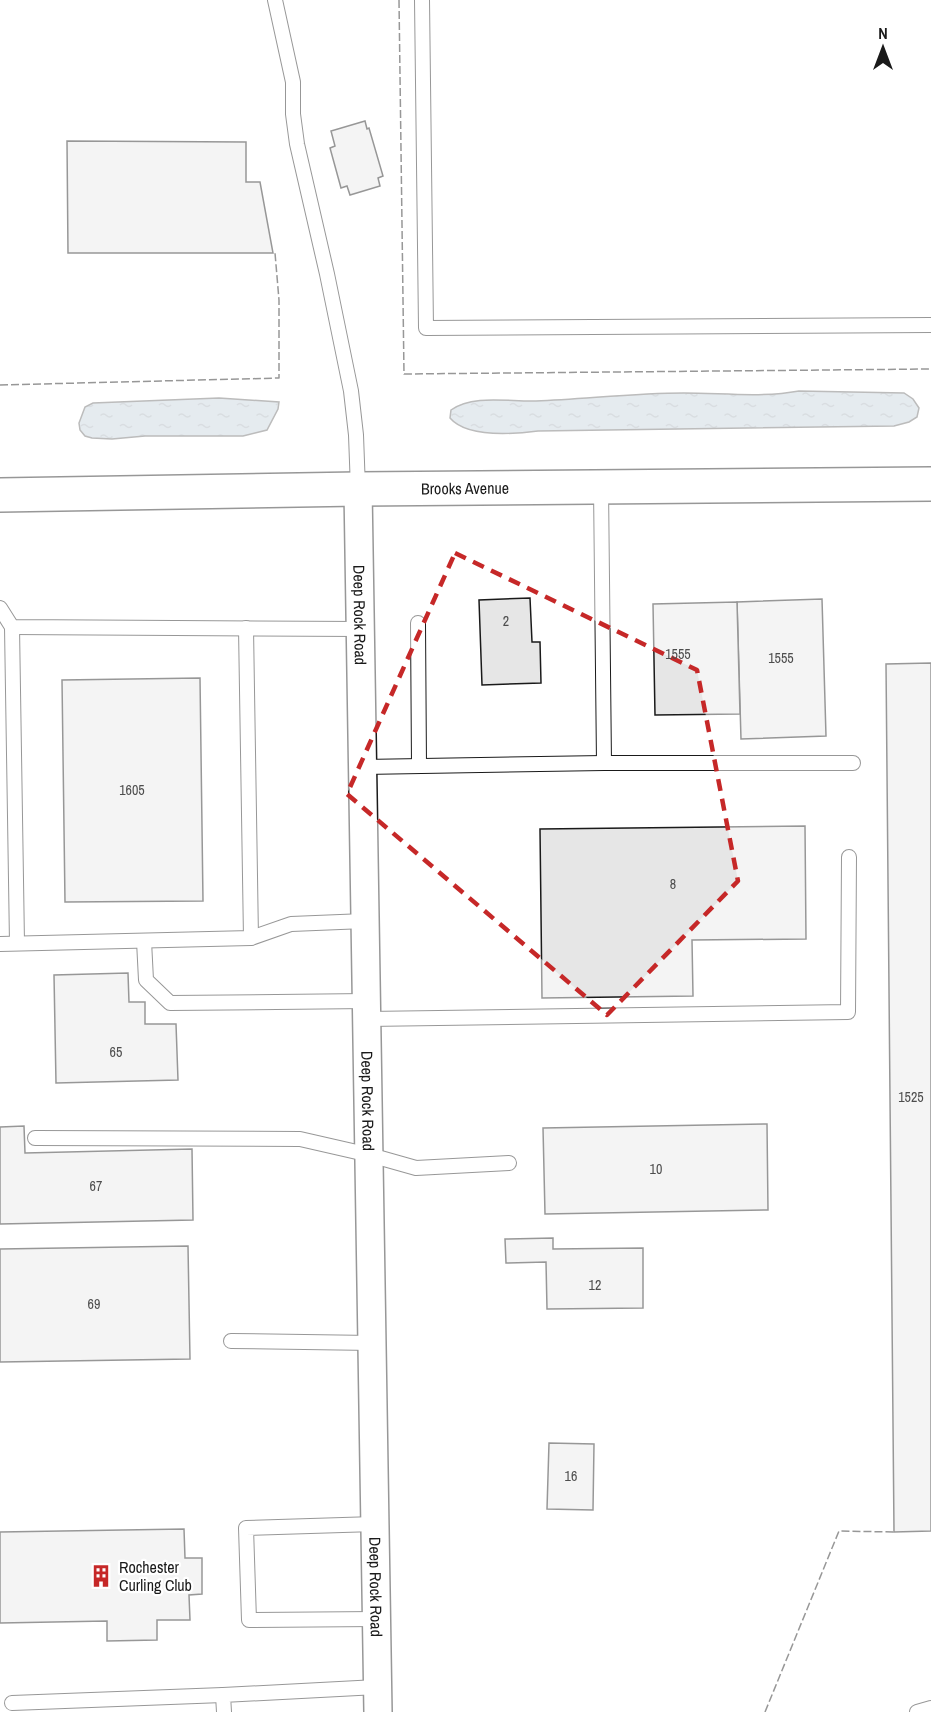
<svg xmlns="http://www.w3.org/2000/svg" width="931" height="1712" font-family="'Archivo Narrow',sans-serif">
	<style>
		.water { fill: url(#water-ripples); stroke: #6a6a6a; stroke-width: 1.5 }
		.building { fill: #e6e6e6; stroke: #1a1a1a; stroke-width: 1.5 }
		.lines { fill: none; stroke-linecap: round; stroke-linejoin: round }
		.service-casing { stroke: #1a1a1a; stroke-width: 16 }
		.minor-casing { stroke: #1a1a1a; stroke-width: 30 }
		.primary-casing { stroke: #1a1a1a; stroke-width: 36 }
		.service { stroke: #fff; stroke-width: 14 }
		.minor { stroke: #fff; stroke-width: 27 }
		.primary { stroke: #fff; stroke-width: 33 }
		.fence { stroke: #1a1a1a; stroke-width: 1.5; stroke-dasharray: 8 3; stroke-linecap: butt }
		.marked { fill: none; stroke: #c62828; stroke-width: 4.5; stroke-dasharray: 12 8; stroke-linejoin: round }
		.labels { text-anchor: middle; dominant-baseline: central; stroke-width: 4.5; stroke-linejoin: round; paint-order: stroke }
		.number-label { font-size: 14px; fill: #4d4d4d }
		.street-label { font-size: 16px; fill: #1a1a1a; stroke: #fff }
		.poi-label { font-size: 16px; fill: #1a1a1a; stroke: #fff; text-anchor: start }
	</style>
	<defs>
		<pattern id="water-ripples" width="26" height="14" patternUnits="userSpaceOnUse" patternTransform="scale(1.5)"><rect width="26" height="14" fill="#c6d2dc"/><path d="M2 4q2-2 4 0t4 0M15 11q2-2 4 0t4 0" fill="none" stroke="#aab4bc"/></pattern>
	</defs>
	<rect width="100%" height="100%" fill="#fff"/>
	<!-- water -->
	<g class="water">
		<path d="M799,391L904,393L913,399L919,408L917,417L909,422L894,426L538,431C514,434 467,438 450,418L451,410C473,394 510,402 536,401C586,399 635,393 684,393C722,393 761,398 799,391Z"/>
		<polygon points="219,398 279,402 278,409 267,430 243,436 145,436 112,439 92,438 85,436 80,430 79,423 85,407 93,403"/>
	</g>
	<!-- building -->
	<g class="building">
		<polygon points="365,121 367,129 369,128 383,176 378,178 380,186 350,195 347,186 341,188 330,148 335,146 331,131"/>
		<polygon points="67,141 246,142 246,182 260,182 273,253 68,253"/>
		<polygon points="530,598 532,642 540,642 541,683 482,685 479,600"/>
		<polygon points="822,599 826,736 741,739 737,602"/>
		<polygon points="737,602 740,714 655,715 653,604"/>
		<polygon points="931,663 931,1531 894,1532 886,664"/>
		<polygon points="200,678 203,901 65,902 62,680"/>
		<polygon points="805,826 806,939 692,940 693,996 542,998 540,829"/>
		<polygon points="128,973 129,1002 145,1002 145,1024 176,1024 178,1080 56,1083 54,975"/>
		<polygon points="767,1124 768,1210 545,1214 543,1128"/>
		<polygon points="24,1126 25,1153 192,1149 193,1220 0,1224 0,1127"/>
		<polygon points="553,1238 553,1249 643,1248 643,1308 547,1309 546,1262 506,1263 505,1239"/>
		<polygon points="188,1246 190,1359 0,1362 0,1249"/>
		<polygon points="549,1443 594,1444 593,1510 547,1509"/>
		<polygon points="184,1529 185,1558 202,1558 202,1594 189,1595 190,1620 157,1620 157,1640 107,1641 107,1621 0,1623 0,1532"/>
	</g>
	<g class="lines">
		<!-- service casing -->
		<g class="service-casing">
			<g id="service">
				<polyline points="275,0 293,82 293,114 297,144 327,274 351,391 356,435 358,489"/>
				<polyline points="422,0 426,328 931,325"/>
				<polyline points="601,487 604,763 853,763"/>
				<polyline points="0,608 12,627 361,629"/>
				<polyline points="418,623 419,766"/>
				<polyline points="12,627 17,943"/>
				<polyline points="246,628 251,938"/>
				<polyline points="363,767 604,763"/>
				<polyline points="144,941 146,980 170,1003 367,1001"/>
				<polyline points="0,944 251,938 291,924 365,921"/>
				<polyline points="367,1019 848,1012 849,857"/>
				<polyline points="35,1138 300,1139 370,1155 416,1168 509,1163"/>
				<polyline points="231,1341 372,1343"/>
				<polyline points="375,1524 246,1528 249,1620 376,1619"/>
				<polyline points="12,1703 223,1695"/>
				<polyline points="224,1712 223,1695 377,1687"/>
				<polyline points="917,1712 931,1708"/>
			</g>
		</g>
		<!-- minor casing -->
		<g class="minor-casing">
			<g id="minor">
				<path id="s1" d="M358,489L378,1712"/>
			</g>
		</g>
		<!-- primary casing -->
		<g class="primary-casing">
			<g id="primary">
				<path id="s2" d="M0,495L358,489L931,484"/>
			</g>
		</g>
		<!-- service -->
		<use href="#service" class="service"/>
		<!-- minor -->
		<use href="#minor" class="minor"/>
		<!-- primary -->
		<use href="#primary" class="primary"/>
		<!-- fence -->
		<g class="fence">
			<polyline points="399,0 404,374 931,369"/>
			<polyline points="0,385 279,378 279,300 275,253"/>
			<polyline points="765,1712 839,1531 894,1532"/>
		</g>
	</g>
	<!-- marked area -->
	<path d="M0 0H931V1712H0ZM455,553L697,670L738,881L607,1015L347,794Z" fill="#fff" fill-opacity=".55" fill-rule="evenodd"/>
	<path class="marked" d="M455,553L697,670L738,881L607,1015L347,794Z"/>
	<!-- icons -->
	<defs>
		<g id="building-bare" transform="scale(1.8)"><path d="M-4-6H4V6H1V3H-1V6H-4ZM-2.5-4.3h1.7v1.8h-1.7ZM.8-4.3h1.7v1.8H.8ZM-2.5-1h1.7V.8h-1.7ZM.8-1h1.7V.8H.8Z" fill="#c62828" stroke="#fff" stroke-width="2.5" paint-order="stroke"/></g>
	</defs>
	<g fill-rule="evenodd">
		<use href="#building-bare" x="101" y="1576"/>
	</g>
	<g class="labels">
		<!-- number labels -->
		<g class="number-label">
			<text x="506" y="621">2</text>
			<text x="678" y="654">1555</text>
			<text x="781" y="658">1555</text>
			<text x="132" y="790">1605</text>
			<text x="673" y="884">8</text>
			<text x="116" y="1052">65</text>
			<text x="911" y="1097">1525</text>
			<text x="656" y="1169">10</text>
			<text x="96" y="1186">67</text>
			<text x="595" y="1285">12</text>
			<text x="94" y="1304">69</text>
			<text x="571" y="1476">16</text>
		</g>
		<!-- street labels -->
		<g class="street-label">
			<text stroke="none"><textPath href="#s2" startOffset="465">Brooks Avenue</textPath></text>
			<text stroke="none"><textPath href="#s1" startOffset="126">Deep Rock Road</textPath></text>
			<text stroke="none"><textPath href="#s1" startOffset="612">Deep Rock Road</textPath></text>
			<text stroke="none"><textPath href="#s1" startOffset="1098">Deep Rock Road</textPath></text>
		</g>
		<!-- poi labels -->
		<g class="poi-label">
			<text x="119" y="1567">Rochester<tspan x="119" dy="18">Curling Club</tspan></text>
		</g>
	</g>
	<!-- north arrow -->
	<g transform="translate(883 48)" stroke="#ffffff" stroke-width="4.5" paint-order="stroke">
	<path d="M0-4.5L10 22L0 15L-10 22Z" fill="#1a1a1a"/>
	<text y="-9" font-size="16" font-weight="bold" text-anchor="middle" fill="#1a1a1a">N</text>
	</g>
</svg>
